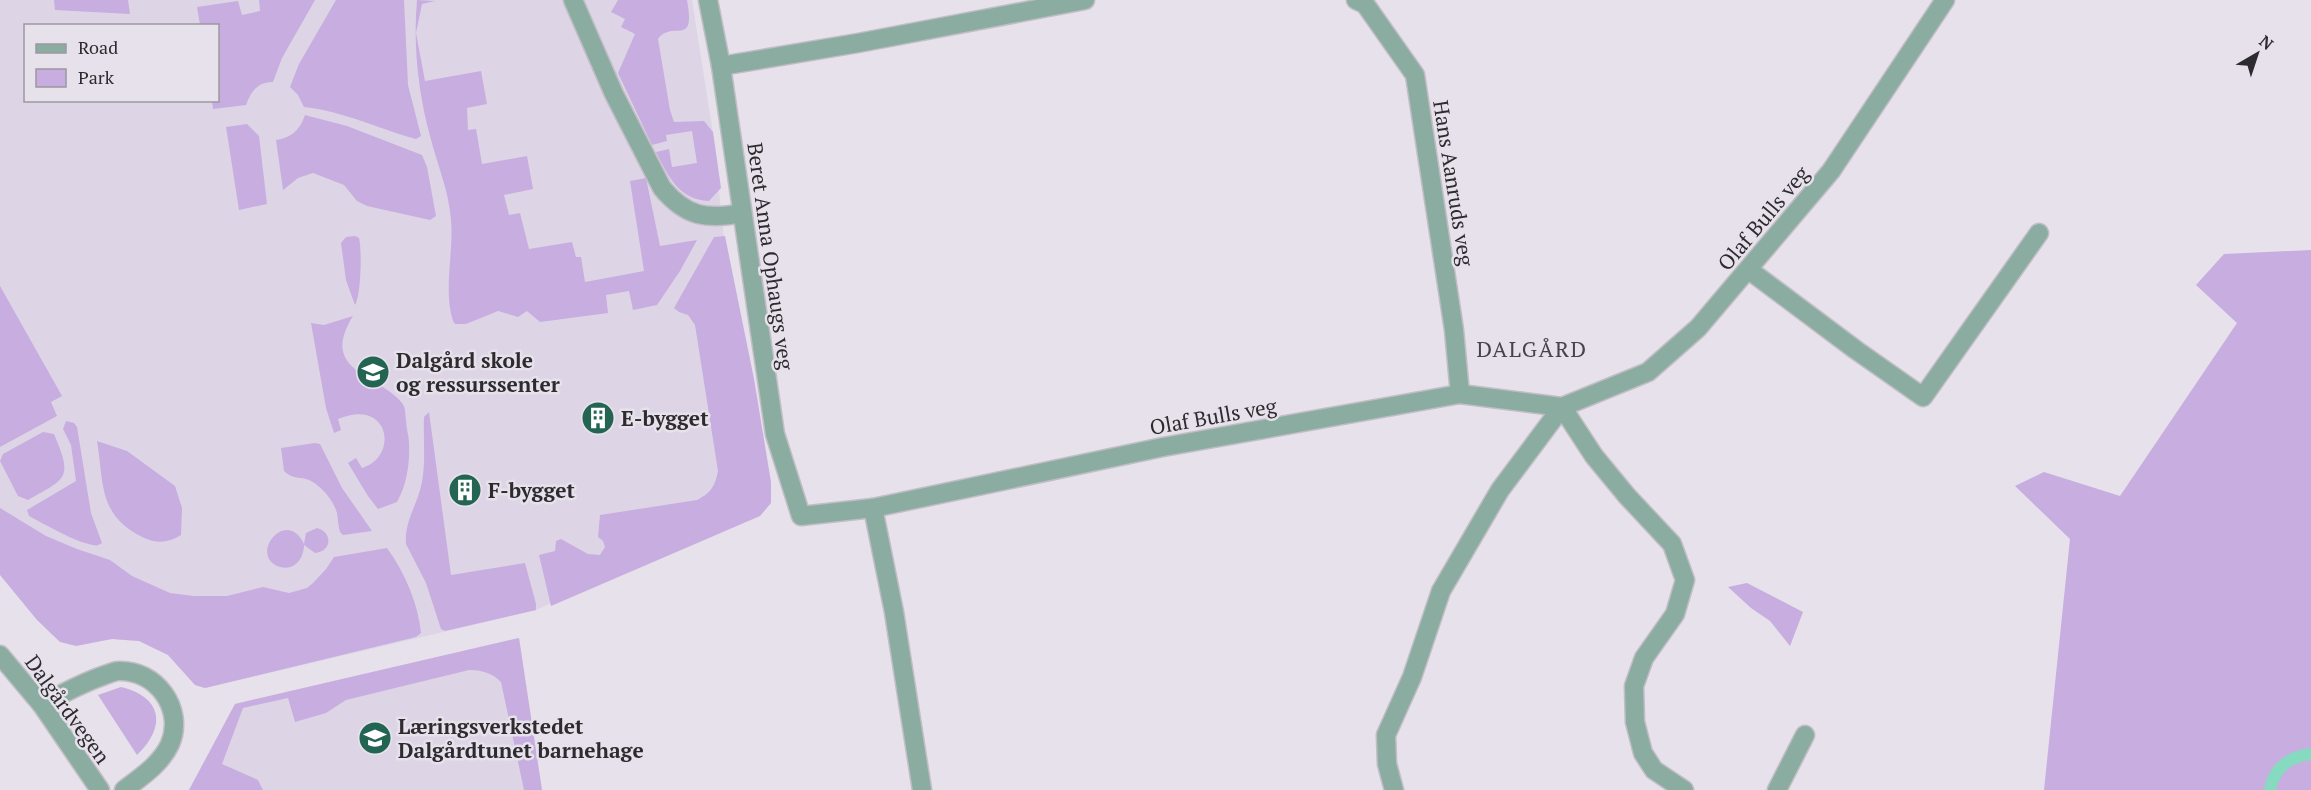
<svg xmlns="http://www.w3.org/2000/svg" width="2311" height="790" font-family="'PT Serif',serif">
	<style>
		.built { fill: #ddd5e5; fill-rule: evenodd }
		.green { fill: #c8ade0 }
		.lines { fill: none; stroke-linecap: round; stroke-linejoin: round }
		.stream { stroke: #85dabf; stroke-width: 12 }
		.service-casing { stroke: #c1bdc5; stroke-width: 21 }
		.minor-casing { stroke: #c1bdc5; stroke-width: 21 }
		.service { stroke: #8bada1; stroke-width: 18 }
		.minor { stroke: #8bada1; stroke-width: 18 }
		.labels { text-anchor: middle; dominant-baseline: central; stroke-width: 5; stroke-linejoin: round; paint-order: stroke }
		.street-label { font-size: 21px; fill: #2d2b2f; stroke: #e6e1ea }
		.poi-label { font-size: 21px; font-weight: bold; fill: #2d2b2f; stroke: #e6e1ea; text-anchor: start }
		.neighbourhood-label { font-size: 22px; letter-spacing: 1.5px; fill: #47434b; stroke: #e6e1ea }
	</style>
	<rect width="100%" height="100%" fill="#e6e1ea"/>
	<!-- built -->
	<g class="built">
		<path d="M0,0H692L712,127L724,239L768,505L536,610L205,688L195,685L168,655L139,641L112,639L0,563ZM26,26H218V100H26Z"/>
		<polygon points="519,638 542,790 189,790 235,704"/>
	</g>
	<!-- green -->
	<g class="green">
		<polygon points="54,0 128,0 130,14 55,10"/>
		<path d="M259,0H315L282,58L273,82C258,82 251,91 246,105L213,109L212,101L218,100V26L200,25L197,7L238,1L242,15L260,11Z"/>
		<path d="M336,0H404L408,85L421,136L416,139C376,128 346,112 304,107L298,95L290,87L299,64Z"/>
		<path d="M417,0L435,1L422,4L416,33L425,81L481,71L487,104L467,108L468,130L476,129L482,164L527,156L533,189L504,195L509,215L520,213L529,249L572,242L576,257H581L585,282L644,271L630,181L646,178L660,246L697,240L680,271L657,305L633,310L629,291L606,295L608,313L540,322L527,311L518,317L498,311L466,324H455L453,321C443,290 454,252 451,220C449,191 437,164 430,136C418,92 413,45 417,0Z"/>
		<path d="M618,0H687C696,49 673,19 658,39L670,110L674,122L704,121L713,132L721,188L709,201C679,200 668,176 656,152L669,149L672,167L697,163L692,131L666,135L667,141L652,145L618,73L635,34L621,27L625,19L611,12Z"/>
		<path d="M305,115L347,126L422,155L427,167L436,216L430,220L367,206L357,201L344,185L313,173L298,178L283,190L276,140C291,138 300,130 305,115Z"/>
		<polygon points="247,124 259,136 267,204 239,210 226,127"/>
		<path d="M355,236L359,238C362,251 361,295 355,305L346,280L341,243L346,237Z"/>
		<path d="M725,236L754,379L771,482V503L760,516L551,606L539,555L555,551L556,541L561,539L588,554L600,555L605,547L603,541L598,537L600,515L697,500C711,493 715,486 718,471L695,325L688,315L679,312L674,308L714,237Z"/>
		<polygon points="2311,250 2311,790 2044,790 2070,539 2015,486 2044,472 2120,496 2237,323 2196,285 2224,254"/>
		<polygon points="0,286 62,396 51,402 57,416 0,447"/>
		<path d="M353,316C318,372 379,374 402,403C406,408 405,414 406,420C406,428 409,436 409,443C410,462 407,485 397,502L378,509L368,496L348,463L356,458L362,468C400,456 389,397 338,419L341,430L334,433L326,408L311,323L324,325Z"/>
		<path d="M429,412L451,575L525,563L536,604V610L445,631L441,629L426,583L406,544C404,521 418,504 422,482C426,460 423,439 424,417Z"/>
		<path d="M66,421L74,423L77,427L91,513L102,543C98,545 98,546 93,545C75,542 46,525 29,516L27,510L76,481L71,445L63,429Z"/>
		<path d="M43,432L54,434C73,479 67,478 28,500L18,496L0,461L3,454Z"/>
		<path d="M97,441L127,451L175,486L182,508L181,535C168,543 156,544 142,537C98,515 104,483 97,441Z"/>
		<path d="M315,443L320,444L342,488L372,531L343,535L340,532C338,526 338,519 337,513C333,499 319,483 306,479C297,477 291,478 284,471L281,448Z"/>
		<path d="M0,508L46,536L77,549L110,560L132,576L170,593L194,596H227L263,587L289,593L307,588L313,583L326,569L334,557L387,548C405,573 418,603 421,633L416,637L205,688L195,685L168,655L139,641L112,639L76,646L60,642L37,620L0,575Z"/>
		<path d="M317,528C333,532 332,552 315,553L304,545C304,558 295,571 280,567C247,557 286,506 304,544L306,533Z"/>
		<polygon points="1747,583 1803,612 1790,646 1770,621 1751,608 1728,587"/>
		<path d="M519,638L542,790H524L501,682C492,673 482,670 469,670L346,700L326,713L295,722L288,698L243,708L222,764L258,780L263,790H189L235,704Z"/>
		<path d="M121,687C162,697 167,726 137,755L98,695Z"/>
	</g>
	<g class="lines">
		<!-- stream -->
		<path class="stream" d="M2270,790C2274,767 2289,757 2311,754"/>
		<!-- service casing -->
		<g class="service-casing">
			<g id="service">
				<path d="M573,0L614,94L662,188C686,217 707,220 742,213"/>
				<polyline points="1749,270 1856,350 1923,397 2039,233"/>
				<path d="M42,705C63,693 82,683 105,675C109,674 114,671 118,671C156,669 185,709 170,744C161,764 141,777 124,790"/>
				<polyline points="1394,790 1387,764 1386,735 1412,677 1441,591 1500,490 1562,407"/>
				<polyline points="1777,790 1805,735"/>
			</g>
		</g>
		<!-- minor casing -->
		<g class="minor-casing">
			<g id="minor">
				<polyline points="708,0 721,66 775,434 801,516 873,508 1163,447 1460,394 1562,407 1648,372 1698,328 1831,171 1945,0"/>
				<polyline points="1356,0 1365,4 1415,75 1454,330 1460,394"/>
				<polyline points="721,66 858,43 1085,0"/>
				<polyline points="1562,407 1594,456 1627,496 1672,544 1685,580 1675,614 1644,658 1634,686 1635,722 1643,753 1654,770 1684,790"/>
				<polyline points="873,508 894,612 922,790"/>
				<polyline points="0,655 42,705 100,790"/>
			</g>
		</g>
		<!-- service -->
		<use href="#service" class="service"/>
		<!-- minor -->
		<use href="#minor" class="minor"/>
	</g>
	<!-- icons -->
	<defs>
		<g id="school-disc" transform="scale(1.725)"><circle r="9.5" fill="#236452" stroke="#e6e1ea"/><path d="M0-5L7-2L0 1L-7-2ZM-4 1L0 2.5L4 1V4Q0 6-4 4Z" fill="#fff"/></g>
		<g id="building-disc" transform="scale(1.725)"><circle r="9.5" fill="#236452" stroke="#e6e1ea"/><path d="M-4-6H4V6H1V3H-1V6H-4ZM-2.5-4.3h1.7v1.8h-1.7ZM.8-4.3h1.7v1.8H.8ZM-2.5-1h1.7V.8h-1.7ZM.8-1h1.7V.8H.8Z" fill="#fff"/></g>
	</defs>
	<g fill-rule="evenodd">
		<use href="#school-disc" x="373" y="372"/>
		<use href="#building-disc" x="598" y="418"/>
		<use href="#building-disc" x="465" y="490"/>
		<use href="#school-disc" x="375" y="738"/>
	</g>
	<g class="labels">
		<!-- street labels -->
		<g class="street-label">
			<text transform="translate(1454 183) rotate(81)">Hans Aanruds veg</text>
			<text transform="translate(1763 218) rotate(-50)">Olaf Bulls veg</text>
			<text transform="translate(771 256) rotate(82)">Beret Anna Ophaugs veg</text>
			<text transform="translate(1213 416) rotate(-10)">Olaf Bulls veg</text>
			<text transform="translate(68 709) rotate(54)">Dalgårdvegen</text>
		</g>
		<!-- poi labels -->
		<g class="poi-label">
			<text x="396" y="360">Dalgård skole<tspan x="396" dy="24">og ressurssenter</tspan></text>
			<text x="621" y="418">E-bygget</text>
			<text x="488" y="490">F-bygget</text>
			<text x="398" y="726">Læringsverkstedet<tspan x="398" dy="24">Dalgårdtunet barnehage</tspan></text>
		</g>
		<!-- neighbourhood labels -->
		<g class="neighbourhood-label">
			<text x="1532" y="348">DALGÅRD</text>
		</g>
	</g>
	<!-- legend -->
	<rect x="24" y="24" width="195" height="78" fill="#e6e1ea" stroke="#9c989f" stroke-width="1.5"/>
	<rect x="36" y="44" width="30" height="9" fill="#8bada1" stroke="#9c989f" stroke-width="1.5"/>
	<text x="78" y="54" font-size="18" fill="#2d2b2f">Road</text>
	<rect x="36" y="69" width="30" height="18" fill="#c8ade0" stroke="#9c989f" stroke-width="1.5"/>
	<text x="78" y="84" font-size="18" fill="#2d2b2f">Park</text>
	<!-- north arrow -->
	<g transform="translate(2257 54) rotate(39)" stroke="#e6e1ea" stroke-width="4.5" paint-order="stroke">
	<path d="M0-4.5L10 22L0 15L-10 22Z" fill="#2d2b2f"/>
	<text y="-9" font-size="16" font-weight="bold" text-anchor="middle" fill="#2d2b2f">N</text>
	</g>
</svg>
